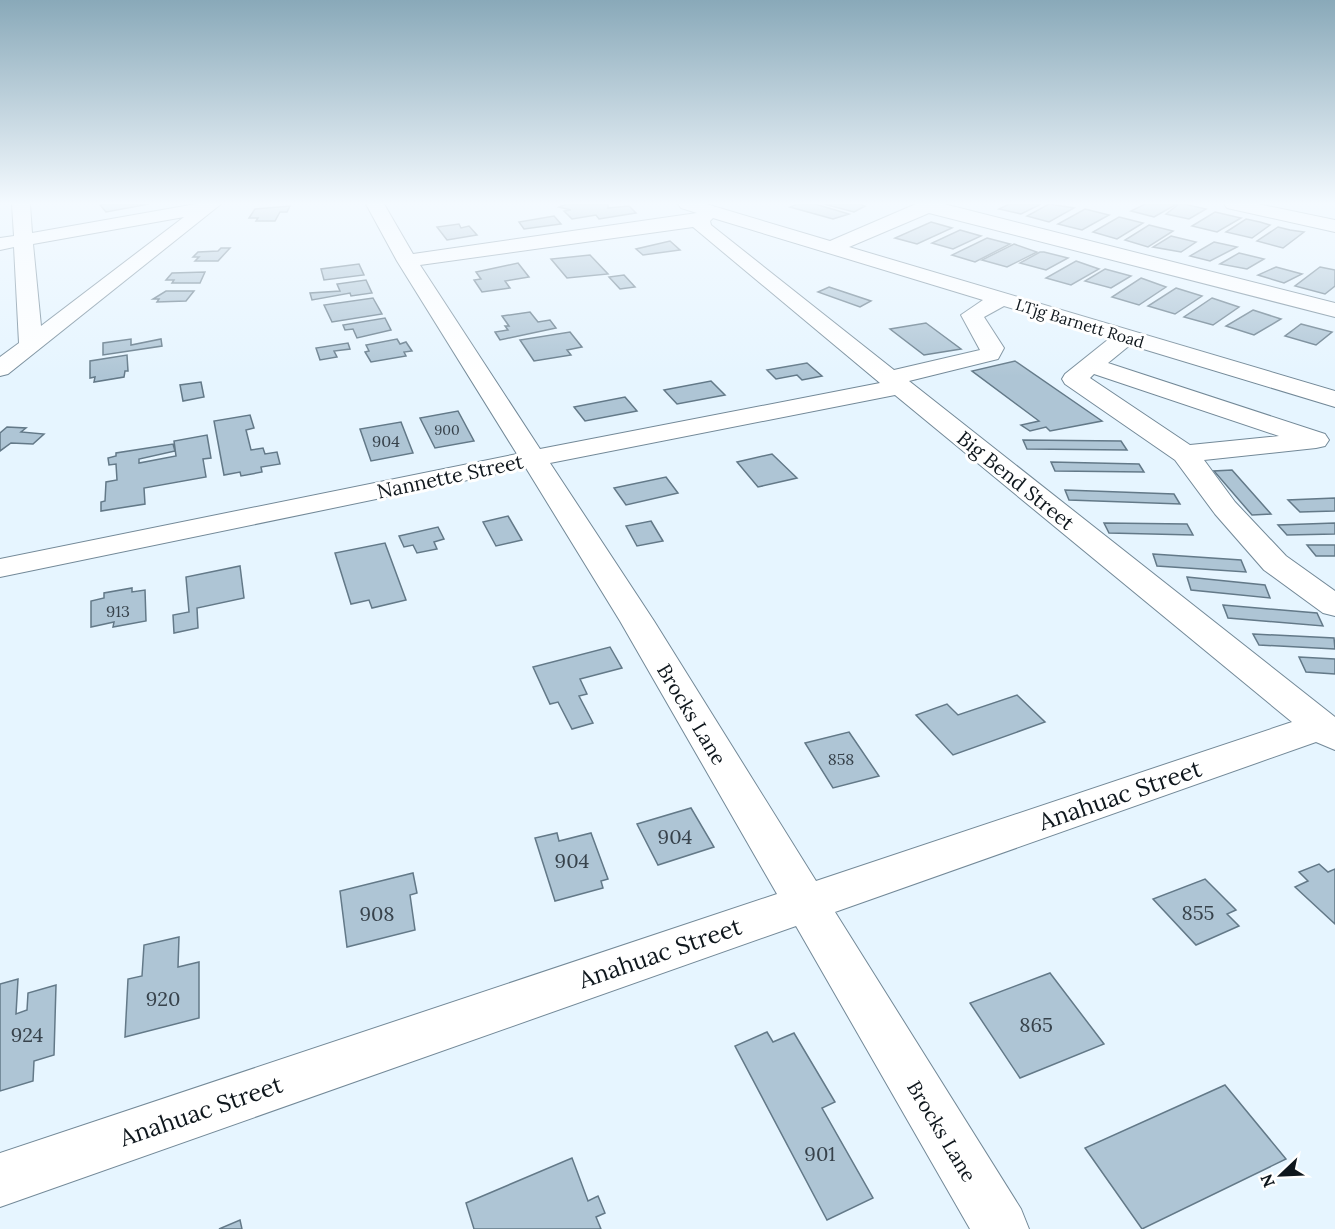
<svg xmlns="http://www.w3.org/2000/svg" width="1335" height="1229" font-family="Lora,serif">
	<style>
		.building { fill: #aec5d5; stroke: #637988; stroke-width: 1.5 }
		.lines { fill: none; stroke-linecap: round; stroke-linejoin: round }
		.minor-casing { stroke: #738998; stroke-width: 2 }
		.minor { fill: #fff; fill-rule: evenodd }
		.labels { text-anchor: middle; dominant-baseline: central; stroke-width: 6; stroke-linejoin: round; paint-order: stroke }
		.far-number-label { font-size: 14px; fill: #37424b }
		.far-street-label { font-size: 16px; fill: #0f171d; stroke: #fff }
		.number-label { font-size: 16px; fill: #37424b }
		.street-label { font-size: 20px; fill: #0f171d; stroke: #fff }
		.near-number-label { font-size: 20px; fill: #37424b }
		.near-street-label { font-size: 24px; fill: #0f171d; stroke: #fff }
	</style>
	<rect width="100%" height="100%" fill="#e6f5ff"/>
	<!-- building -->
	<g class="building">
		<polygon points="105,204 149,204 106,212 100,205"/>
		<polygon points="567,204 608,204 608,208 629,206 636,213 599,219 596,215 572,219 564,211 571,210 559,207"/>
		<polygon points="797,204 815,204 849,214 833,219 790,207"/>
		<polygon points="824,204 860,204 865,206 854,212"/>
		<polygon points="1009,204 1041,204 1021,214 999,209"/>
		<polygon points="1049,204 1074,208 1049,222 1027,216"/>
		<polygon points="1145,204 1177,204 1154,217 1131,211"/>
		<polygon points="1179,204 1184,204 1206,209 1189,219 1166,214"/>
		<polygon points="290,206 287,212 280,212 275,221 256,221 258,218 249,218 255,209"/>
		<polygon points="1085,209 1109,215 1082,230 1058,224"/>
		<polygon points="1215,212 1241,218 1217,232 1192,226"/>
		<polygon points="554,216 561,224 524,229 519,222"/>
		<polygon points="1119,217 1143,223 1117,239 1093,232"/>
		<polygon points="1246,219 1260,222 1270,225 1252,238 1226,232"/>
		<polygon points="931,222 952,228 917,244 895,238"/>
		<polygon points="459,224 461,228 469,226 477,235 447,240 437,227"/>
		<polygon points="1149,225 1173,231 1148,247 1125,240"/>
		<polygon points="1278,227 1290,230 1304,232 1283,248 1257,241"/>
		<polygon points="960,230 981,236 953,249 932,243"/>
		<polygon points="1171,236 1196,242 1181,252 1153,247"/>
		<polygon points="987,238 1010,244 975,262 952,255"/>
		<polygon points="670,241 680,250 643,255 636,249"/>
		<polygon points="1214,242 1237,247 1210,261 1190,256"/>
		<polygon points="1014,244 1037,252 1007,267 982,260"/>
		<polygon points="221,248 230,248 218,261 195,261 199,257 193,257 198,252 218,251"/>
		<polygon points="1040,252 1044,252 1068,258 1046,270 1020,263"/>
		<polygon points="1239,253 1264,259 1247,269 1220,264"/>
		<polygon points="590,255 608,274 567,278 551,259"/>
		<polygon points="1076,261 1099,269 1071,285 1046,278"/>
		<polygon points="518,263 529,277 505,281 510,288 482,292 474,280 481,279 476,272"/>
		<polygon points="359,264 364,275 324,280 321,269"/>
		<polygon points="1276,267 1302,274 1284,283 1258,275"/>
		<polygon points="1320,267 1335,270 1335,286 1325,294 1295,286"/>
		<polygon points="1105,269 1131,276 1111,288 1085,281"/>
		<polygon points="205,272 200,283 172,283 174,280 166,280 172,273"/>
		<polygon points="624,275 635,287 620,289 609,277"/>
		<polygon points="1141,278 1166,287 1139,305 1112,297"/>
		<polygon points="366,280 372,293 351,296 350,293 312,300 310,293 340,291 337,284"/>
		<polygon points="829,287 871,301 860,307 818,292"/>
		<polygon points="1176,288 1202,296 1175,314 1148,306"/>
		<polygon points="166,291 194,291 186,301 157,302 159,299 153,299"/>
		<polygon points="373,298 382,314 332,322 324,305"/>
		<polygon points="1212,298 1239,307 1213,325 1184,317"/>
		<polygon points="1253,310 1281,319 1254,335 1226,326"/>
		<polygon points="530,312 538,322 550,320 556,328 500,340 495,332 508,330 505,326 509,326 502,316"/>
		<polygon points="385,318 391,330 357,338 353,329 345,330 343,325"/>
		<polygon points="926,323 961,349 924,355 890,329"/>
		<polygon points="1301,324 1332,332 1316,345 1285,336"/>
		<polygon points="570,332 582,347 567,350 571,355 534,361 520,340"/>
		<polygon points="131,339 131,345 161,339 162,346 103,355 103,343"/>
		<polygon points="397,339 400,344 406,342 412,351 404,352 406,356 371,362 365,352 369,351 366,345"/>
		<polygon points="348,343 350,349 334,351 337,357 320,360 316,348"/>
		<polygon points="127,355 128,371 125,371 124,377 94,382 95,377 90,378 90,361"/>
		<polygon points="1015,361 1102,421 1050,431 1046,427 1030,431 1021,425 1039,421 972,371"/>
		<polygon points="807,363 822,376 802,380 797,375 776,379 767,370"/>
		<polygon points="711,381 725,395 677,404 664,390"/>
		<polygon points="201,382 204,397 183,401 180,385"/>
		<polygon points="625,397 637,411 585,421 574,407"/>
		<polygon points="458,411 474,441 435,448 420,418"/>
		<polygon points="250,415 254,428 246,430 251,450 263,448 265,454 277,452 280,464 261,467 262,472 241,476 240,472 224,475 214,421"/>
		<polygon points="401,422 413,453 371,461 360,429"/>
		<polygon points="7,427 26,428 21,432 44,434 33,444 11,443 0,451 0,433"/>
		<polygon points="207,435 211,458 203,459 206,477 144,488 145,504 101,511 101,502 105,501 106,482 117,480 116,464 109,465 108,458 116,456 116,453 173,444 175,451 139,459 139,463 176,456 174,441"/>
		<polygon points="1023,440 1121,441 1127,450 1027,449"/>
		<polygon points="772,454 797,478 758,487 737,462"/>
		<polygon points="1051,462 1139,464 1144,472 1055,471"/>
		<polygon points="1232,470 1271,514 1252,515 1214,471"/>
		<polygon points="666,477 678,493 626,505 614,488"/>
		<polygon points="1065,490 1174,494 1180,504 1069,500"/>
		<polygon points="1335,498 1335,511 1300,512 1288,500"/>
		<polygon points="508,516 522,540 496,546 483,522"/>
		<polygon points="651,521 663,541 637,546 626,526"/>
		<polygon points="1104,523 1187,524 1193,535 1109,533"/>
		<polygon points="1335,523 1335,534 1287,535 1278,525"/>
		<polygon points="438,527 444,539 434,542 437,549 417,553 413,545 404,547 399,536"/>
		<polygon points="385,543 406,600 372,608 369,600 351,604 335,553"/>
		<polygon points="1307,545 1335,545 1335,556 1316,556"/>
		<polygon points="1153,554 1241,560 1246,572 1157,566"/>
		<polygon points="240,566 244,598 197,608 198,628 174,633 173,615 189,612 186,577"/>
		<polygon points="1187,577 1265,585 1270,598 1191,590"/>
		<polygon points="132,588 132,592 145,590 146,621 113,627 114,622 91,627 91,601 104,598 104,593"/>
		<polygon points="1223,605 1317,613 1323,626 1228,618"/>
		<polygon points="1253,634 1334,638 1335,649 1259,645"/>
		<polygon points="610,647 622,668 580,679 587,694 579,696 593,723 572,729 558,702 550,704 533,667"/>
		<polygon points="1299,657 1335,659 1335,674 1306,672"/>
		<polygon points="1017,695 1045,722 953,755 916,715 947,704 958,715"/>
		<polygon points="849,732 879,776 833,788 805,743"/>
		<polygon points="691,808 714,847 658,865 637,824"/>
		<polygon points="557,833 559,841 591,833 608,879 601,881 603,888 555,901 535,838"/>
		<polygon points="1319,864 1328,872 1335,869 1335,924 1295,887 1308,881 1299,872"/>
		<polygon points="413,873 417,893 410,895 415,930 347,947 340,891"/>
		<polygon points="1205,879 1236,910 1227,914 1239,926 1196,945 1153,899"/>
		<polygon points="179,937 178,967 199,962 199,1018 125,1037 128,979 142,976 144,945"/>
		<polygon points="1050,973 1104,1044 1020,1078 970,1003"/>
		<polygon points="18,979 16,1014 27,1010 28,993 56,985 54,1055 34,1061 33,1081 0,1091 0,984"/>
		<polygon points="767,1032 773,1042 794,1033 835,1102 822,1108 873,1198 827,1220 735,1046"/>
		<polygon points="1225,1085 1286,1159 1142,1229 1085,1148"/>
		<polygon points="572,1158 588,1201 598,1196 605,1213 596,1217 601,1229 474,1229 466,1203"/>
		<polygon points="240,1220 242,1229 219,1229"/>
	</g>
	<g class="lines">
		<!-- minor casing -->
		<g class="minor-casing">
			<g id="minor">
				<path d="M12,204H30L32,233L196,204H221L8,374L0,376V357L19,343L14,247L0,250V238L14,236ZM184,217L41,326L33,244Z"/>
				<path d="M366,204H384L413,254L697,213L681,208L678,204H706L830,241L916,204H944L1335,303V317L929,213L849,247L1335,391V407L1130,345L1108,363L1325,434L1329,440L1325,446L1316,448L1204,460L1235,502L1286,556L1335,591V616L1323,613L1264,570L1215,514L1175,460L1065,384L1062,379L1065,374L1110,338L1004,306L984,317L1004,348L998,359L909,381L1335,717V750L1316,742L835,912L1021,1209L1029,1229H970L796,926L0,1207V1153L777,894L620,621L526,468L0,577V559L517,454L397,261ZM713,218L983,300L961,315L980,350L894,370L711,225L710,221ZM693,227L880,383L540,449L420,265ZM1094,374L1279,436L1190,445L1090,378ZM895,395L1292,722L816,881L654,621L550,463Z"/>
				<polygon points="1224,204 1258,204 1335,220 1335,232 1227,208"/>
			</g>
		</g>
		<!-- minor -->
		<use href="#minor" class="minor"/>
	</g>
	<!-- sky -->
	<linearGradient id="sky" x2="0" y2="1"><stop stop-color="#89a9b9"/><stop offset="0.54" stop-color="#f4faff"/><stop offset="1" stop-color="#f4faff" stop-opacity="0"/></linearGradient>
	<rect width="1335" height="376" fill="url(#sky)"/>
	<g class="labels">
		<!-- far-number labels -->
		<g class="far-number-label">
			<text x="447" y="430">900</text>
		</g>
		<!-- far-street labels -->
		<g class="far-street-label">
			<text transform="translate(1080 323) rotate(17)">LTjg Barnett Road</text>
		</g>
		<!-- number labels -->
		<g class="number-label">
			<text x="386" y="441">904</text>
			<text x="118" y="611">913</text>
			<text x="841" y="759">858</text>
		</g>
		<!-- street labels -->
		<g class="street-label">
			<text transform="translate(450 476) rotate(-12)">Nannette Street</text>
			<text transform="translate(1016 480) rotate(39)">Big Bend Street</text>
			<text transform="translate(692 714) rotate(59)">Brocks Lane</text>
			<text transform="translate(942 1131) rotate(59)">Brocks Lane</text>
		</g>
		<!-- near-number labels -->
		<g class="near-number-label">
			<text x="675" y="836">904</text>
			<text x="572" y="860">904</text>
			<text x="1198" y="912">855</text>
			<text x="377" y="913">908</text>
			<text x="163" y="998">920</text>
			<text x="1036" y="1024">865</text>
			<text x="27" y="1034">924</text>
			<text x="820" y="1153">901</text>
		</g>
		<!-- near-street labels -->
		<g class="near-street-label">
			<text transform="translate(1120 795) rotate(-19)">Anahuac Street</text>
			<text transform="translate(660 953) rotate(-19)">Anahuac Street</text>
			<text transform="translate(201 1111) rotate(-19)">Anahuac Street</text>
		</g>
	</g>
	<!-- north arrow -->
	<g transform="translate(1281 1175) rotate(247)" stroke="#ffffff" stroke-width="4.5" paint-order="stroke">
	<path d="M0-4.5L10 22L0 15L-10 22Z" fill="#0f171d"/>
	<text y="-9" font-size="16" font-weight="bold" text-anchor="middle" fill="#0f171d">N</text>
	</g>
</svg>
